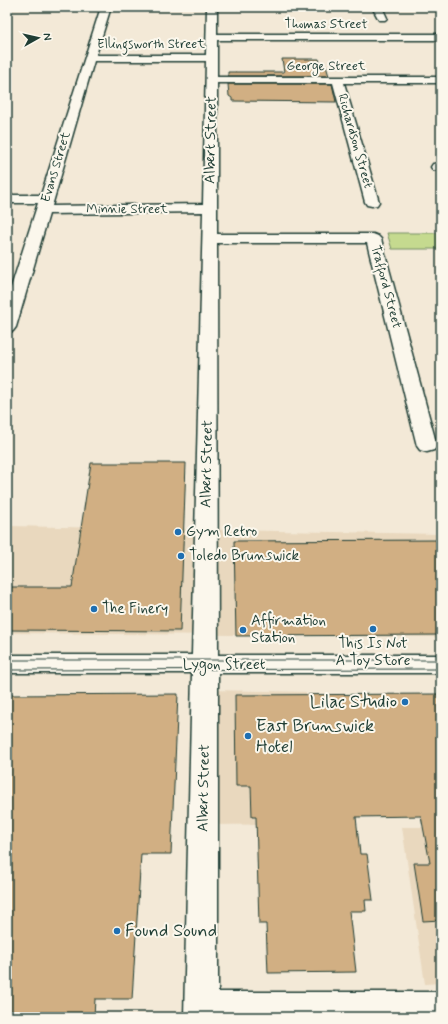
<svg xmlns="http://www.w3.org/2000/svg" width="448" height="1024" font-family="Mynerve,sans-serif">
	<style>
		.built { fill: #e9d8be }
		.green { fill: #c5da8f; stroke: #728c62 }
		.building { fill: #d1af83; stroke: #1f3d34 }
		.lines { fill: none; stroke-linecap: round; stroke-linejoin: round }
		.minor-casing { stroke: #1f3d34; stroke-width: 3 }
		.minor { fill: #fbf7ec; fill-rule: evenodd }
		.tram { stroke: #1f3d34; stroke-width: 1 }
		.poi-dot { fill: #1f6fb2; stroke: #fbf7ec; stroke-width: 1.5 }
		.labels { text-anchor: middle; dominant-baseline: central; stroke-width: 4; stroke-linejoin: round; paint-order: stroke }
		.far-street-label { font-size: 13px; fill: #1f3d34; stroke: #fbf7ec }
		.street-label { font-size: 15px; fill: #1f3d34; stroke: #fbf7ec }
		.poi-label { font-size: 15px; fill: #1f3d34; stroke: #fbf7ec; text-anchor: start }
		.near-poi-label { font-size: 18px; fill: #1f3d34; stroke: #fbf7ec; text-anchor: start }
	</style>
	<rect width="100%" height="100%" fill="#f3e9d7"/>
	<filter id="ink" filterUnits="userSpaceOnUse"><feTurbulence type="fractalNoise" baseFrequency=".025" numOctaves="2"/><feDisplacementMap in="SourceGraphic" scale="8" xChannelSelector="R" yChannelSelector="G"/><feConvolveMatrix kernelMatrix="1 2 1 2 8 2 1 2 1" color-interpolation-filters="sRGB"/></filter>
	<g filter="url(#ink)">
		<!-- built -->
		<g class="built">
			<polygon points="7,526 441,534 441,637 7,633"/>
			<polygon points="205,690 306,692 318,824 203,825"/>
			<polygon points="402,827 441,827 441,983 425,984"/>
		</g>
		<!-- green -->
		<polygon class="green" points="387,233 441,233 441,249 392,249"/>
		<!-- building -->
		<g class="building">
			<polygon points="282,59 319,59 321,65 326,66 329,76 228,76 228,72 284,72"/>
			<polygon points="228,84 332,84 336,102 232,101 232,98 229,96"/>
			<polygon points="91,463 186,463 180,631 7,630 7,587 72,587"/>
			<polygon points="441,540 441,635 236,636 234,541"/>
			<polygon points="178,694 171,854 141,854 132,999 95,999 94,1017 7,1017 7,695"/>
			<polygon points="441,694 441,920 423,921 414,863 430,863 421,816 356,817 360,854 367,854 373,900 365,900 366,911 349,911 356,972 268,973 266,924 259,924 256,817 252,817 251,786 236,786 235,695"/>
		</g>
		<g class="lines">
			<!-- minor casing -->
			<g class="minor-casing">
				<g id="minor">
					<path d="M101,7H111L96,55H206L207,7H217V34H441V40H217V77H441V83H344L379,202L377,205L372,206L367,205L365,202L333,83H217V234H373L378,236L381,239L437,446L434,450L427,452L420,450L417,446L367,243H217L218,655H441V673H218V992H441V1017H184L192,673H7V655H192L203,212L49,214L16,327L13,331L7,332V300L38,203H7V195H41ZM94,61H206L203,204L52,206Z"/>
					<polygon points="372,7 382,7 387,18 385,20 379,20"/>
					<polygon points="441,163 441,171 433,170 431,167 433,164"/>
				</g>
			</g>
			<!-- minor -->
			<use href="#minor" class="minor"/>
			<!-- tram -->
			<g class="tram">
				<polyline points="7,660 441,660"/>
				<polyline points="7,670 441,669"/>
			</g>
		</g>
	</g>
	<!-- markers -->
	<g class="poi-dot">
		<circle cx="178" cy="532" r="4"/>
		<circle cx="181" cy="556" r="4"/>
		<circle cx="94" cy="609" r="4"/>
		<circle cx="373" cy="629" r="4"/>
		<circle cx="243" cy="630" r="4"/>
		<circle cx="405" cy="702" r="4"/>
		<circle cx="248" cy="736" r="4"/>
		<circle cx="117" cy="931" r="4"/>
	</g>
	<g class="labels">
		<!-- far-street labels -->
		<g class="far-street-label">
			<text x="326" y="24">Thomas Street</text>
			<text x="151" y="44">Ellingsworth Street</text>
			<text x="326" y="66">George Street</text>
			<text transform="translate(355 141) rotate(74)">Richardson Street</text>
			<text transform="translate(56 167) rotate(-73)">Evans Street</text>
			<text x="127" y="209">Minnie Street</text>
			<text transform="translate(386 287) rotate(75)">Trafford Street</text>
		</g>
		<!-- street labels -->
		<g class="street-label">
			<text transform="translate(211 140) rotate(-89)">Albert Street</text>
			<text transform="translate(207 464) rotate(-89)">Albert Street</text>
			<text x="224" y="665">Lygon Street</text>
			<text transform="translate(204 788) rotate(-89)">Albert Street</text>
		</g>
		<!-- poi labels -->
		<g class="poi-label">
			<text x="186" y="532">Gym Retro</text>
			<text x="189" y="556">Toledo Brunswick</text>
			<text x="102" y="609">The Finery</text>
			<text x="251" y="621">Affirmation<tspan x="251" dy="17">Station</tspan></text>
			<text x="373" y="644" text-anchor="middle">This Is Not<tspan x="373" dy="17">A Toy Store</tspan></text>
		</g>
		<!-- near-poi labels -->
		<g class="near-poi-label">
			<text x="397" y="702" text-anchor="end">Lilac Studio</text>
			<text x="256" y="726">East Brunswick<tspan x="256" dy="21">Hotel</tspan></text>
			<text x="125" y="931">Found Sound</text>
		</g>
	</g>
	<!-- margin -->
	<rect width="448" height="1024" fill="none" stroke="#fbf7ec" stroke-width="24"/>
	<rect x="12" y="12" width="424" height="1000" fill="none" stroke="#1f3d34" stroke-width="1.5" filter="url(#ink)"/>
	<!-- north arrow -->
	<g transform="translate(38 38) rotate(82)" stroke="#fbf7ec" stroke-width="3" paint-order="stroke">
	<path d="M0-3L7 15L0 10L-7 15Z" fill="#1f3d34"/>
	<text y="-6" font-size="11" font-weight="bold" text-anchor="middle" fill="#1f3d34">N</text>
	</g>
</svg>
